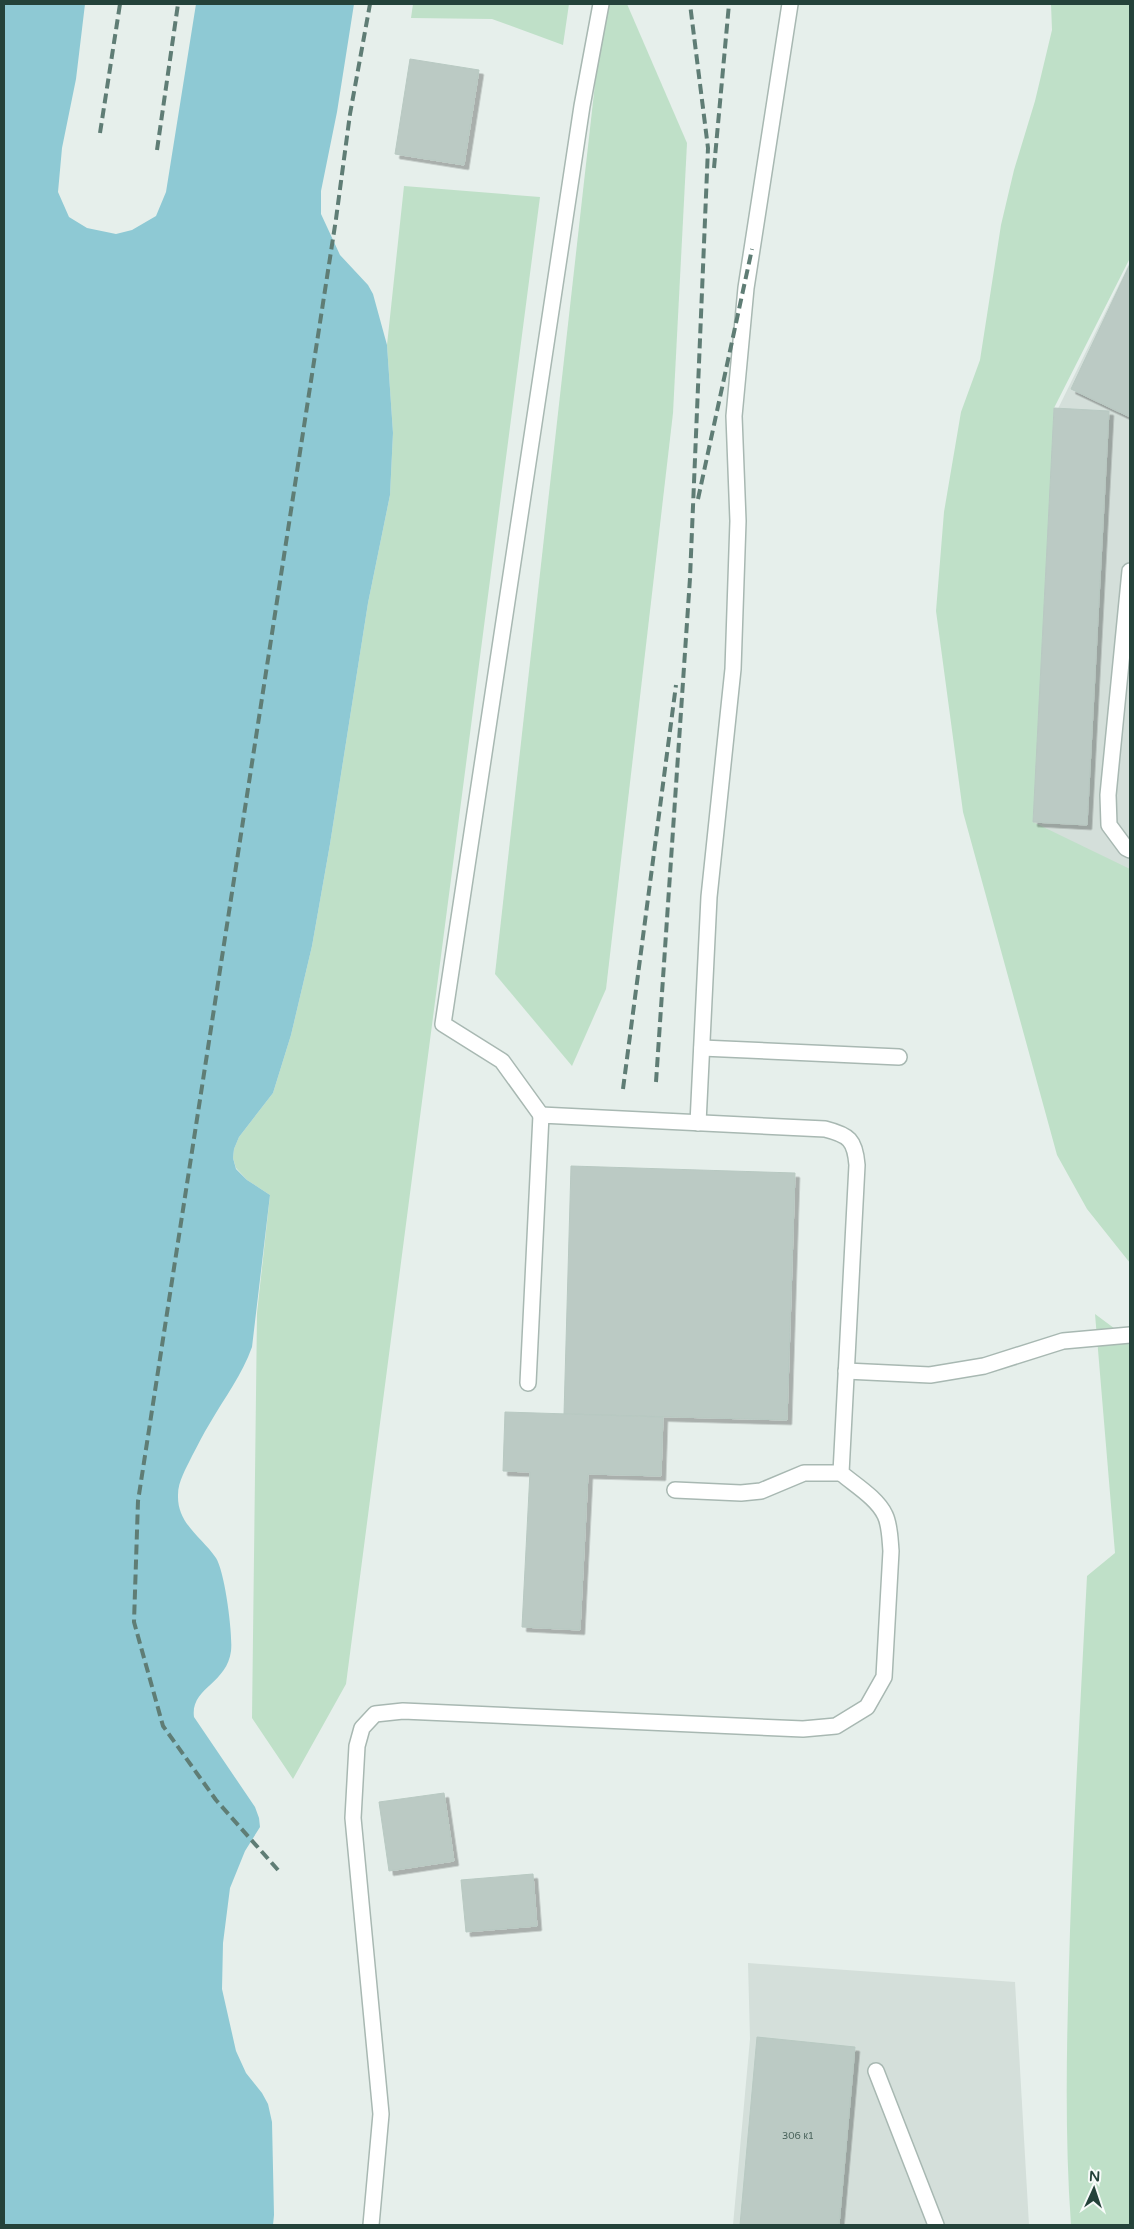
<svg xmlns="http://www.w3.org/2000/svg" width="1134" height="2229" font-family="'Varela Round',sans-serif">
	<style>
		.built { fill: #d4dfda }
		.green { fill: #bfe0c8 }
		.water { fill: #8ec9d4 }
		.building { fill: #bbcac4; stroke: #b8c9c2; filter: url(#shadow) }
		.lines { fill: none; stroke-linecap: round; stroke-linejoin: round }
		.service-casing { stroke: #a8b8b2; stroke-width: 18 }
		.service { stroke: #fff; stroke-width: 15 }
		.rail { stroke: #5f7d75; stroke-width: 4; stroke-dasharray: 10 5; stroke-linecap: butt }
		.labels { text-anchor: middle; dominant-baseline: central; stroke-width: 4; stroke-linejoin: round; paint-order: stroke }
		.number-label { font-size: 10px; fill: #4a645c }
	</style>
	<defs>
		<filter id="shadow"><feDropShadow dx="4.5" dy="4.5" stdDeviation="0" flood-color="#0004"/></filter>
	</defs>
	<rect width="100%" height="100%" fill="#e6efeb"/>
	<!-- built -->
	<g class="built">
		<polygon points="1130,262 1130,895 1028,828 1049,427"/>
		<polygon points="748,1963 1015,1982 1029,2225 733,2225 750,2039"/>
	</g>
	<!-- green -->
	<g class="green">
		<polygon points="413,4 569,4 563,45 492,19 411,18"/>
		<polygon points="604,4 627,4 687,143 673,413 606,989 572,1066 495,974"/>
		<polygon points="1051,4 1130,4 1130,258 1054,408 1033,822 1130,869 1130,1263 1087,1209 1057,1155 963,812 936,611 944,512 961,412 980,360 1001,225 1014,170 1035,101 1052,30"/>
		<polygon points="404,186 540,197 346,1684 293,1779 252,1718 257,1313 270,1195 247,1180 236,1168 233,1158 234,1149 239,1137 273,1093 291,1035 312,946 330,844 368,603 390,495 393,433 387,345"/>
		<path d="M1095,1314L1130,1340V2225H1071C1064,2127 1067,2029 1070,1931C1074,1812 1081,1694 1087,1576L1115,1553Z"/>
	</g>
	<!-- water -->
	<path class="water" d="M4,4H85L76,79L62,148L58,192L69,217L87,228L116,234L132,230L156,216L166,192L196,4H354L337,112L321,191V214L340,255L368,285L373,294L387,345L393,433L390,495L368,603L330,844L312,946L291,1035L273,1093L239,1137L234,1149L233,1158L236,1169L247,1180L270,1195L252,1347C242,1375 225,1397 210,1423C203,1434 198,1445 192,1456C186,1469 178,1481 178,1495C177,1524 202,1537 216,1558C225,1572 233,1635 231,1651C227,1684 190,1688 194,1717L255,1807L259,1818L260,1827L245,1851L230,1888L223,1943L222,1989L236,2051L246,2073L262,2093L268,2104L272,2122L274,2215L273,2225H4Z"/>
	<!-- building -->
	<g class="building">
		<polygon points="410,59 479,70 464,165 395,154"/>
		<polygon points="1130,264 1130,417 1071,389"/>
		<polygon points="1054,408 1109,411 1087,825 1033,822"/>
		<polygon points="571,1166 795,1173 787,1420 564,1414"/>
		<polygon points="505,1412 663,1417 661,1476 588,1474 580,1630 522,1627 530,1472 503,1471"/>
		<polygon points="444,1793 454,1861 389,1871 379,1802"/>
		<polygon points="533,1874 537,1926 466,1932 461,1880"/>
		<polygon points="757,2037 855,2047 839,2225 740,2225"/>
	</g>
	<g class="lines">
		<!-- service casing -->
		<g class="service-casing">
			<g id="service">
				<polyline points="1130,571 1108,795 1109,825 1126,848 1130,850"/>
				<polyline points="702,1048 899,1057"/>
				<polyline points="541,1115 502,1061 443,1024 582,106 601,4"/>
				<polyline points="698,1123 709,897 733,669 738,521 734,416 746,288 790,4"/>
				<polyline points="846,1371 930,1375 984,1366 1063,1341 1130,1335"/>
				<polyline points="675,1490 741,1493 761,1491 804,1473 841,1473"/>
				<polyline points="876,2071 936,2225"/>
				<path d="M371,2225L381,2114L353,1818L357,1746L362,1728L375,1714L403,1711L803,1729L836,1726L867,1707L884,1677L891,1551C890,1540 890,1525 885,1515C877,1498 855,1485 841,1473L857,1165C855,1140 849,1135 825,1129L541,1115L528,1383"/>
			</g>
		</g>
		<!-- service -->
		<use href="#service" class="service"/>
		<!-- rail -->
		<g class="rail">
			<polyline points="100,133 120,4"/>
			<polyline points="157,150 178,4"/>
			<polyline points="714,168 729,4"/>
			<polyline points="698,499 752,249"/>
			<polyline points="656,1082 690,578 708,148 690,4"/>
			<polyline points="623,1089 676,685"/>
			<polyline points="278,1870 216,1800 163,1726 134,1622 138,1501 336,219 350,114 370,4"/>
		</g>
	</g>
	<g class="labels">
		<!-- number labels -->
		<g class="number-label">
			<text x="798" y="2136">306 к1</text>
		</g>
	</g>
	<!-- border -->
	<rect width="1134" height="2229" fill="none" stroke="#24423a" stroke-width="10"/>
	<!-- north arrow -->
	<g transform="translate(1094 2189) rotate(3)" stroke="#f7fbf9" stroke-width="4" paint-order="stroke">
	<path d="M0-4L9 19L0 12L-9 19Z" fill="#24423a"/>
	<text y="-8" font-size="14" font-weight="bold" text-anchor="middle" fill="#24423a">N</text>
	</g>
</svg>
